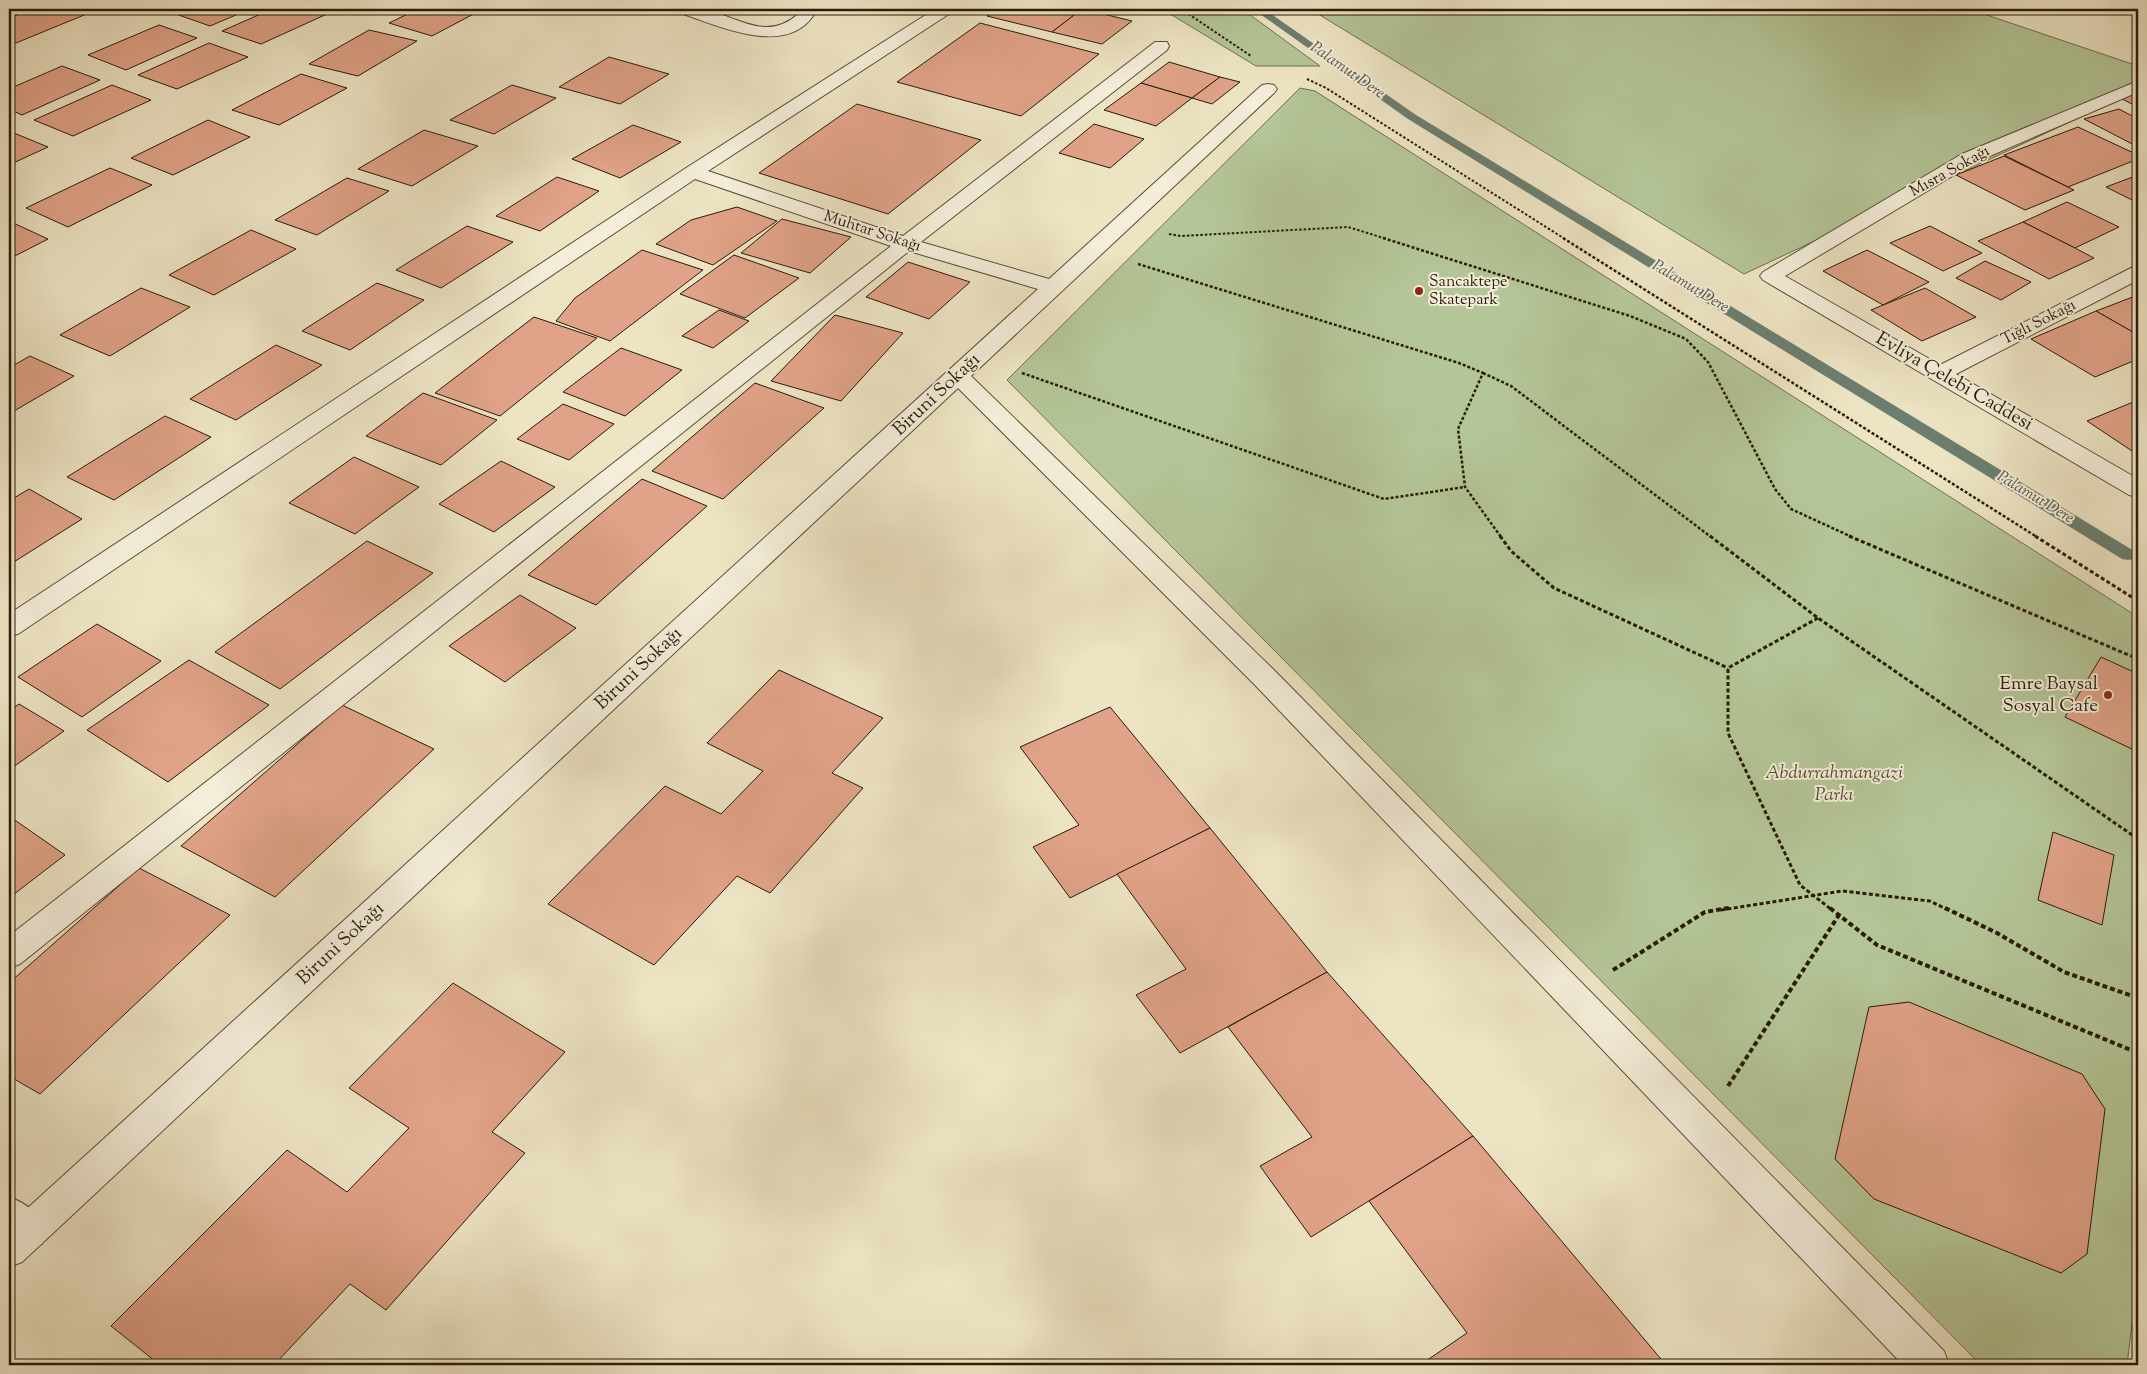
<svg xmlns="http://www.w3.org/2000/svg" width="2147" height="1374" font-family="'Sorts Mill Goudy',serif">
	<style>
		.green { fill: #b4c597; stroke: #6e7050 }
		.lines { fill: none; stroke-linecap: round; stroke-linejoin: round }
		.stream { fill: #6c7e6f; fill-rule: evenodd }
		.building { fill: #e0a288; stroke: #291c0a }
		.lane-casing { stroke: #5a4e38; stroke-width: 2 }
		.street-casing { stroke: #5a4e38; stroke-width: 2 }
		.path-far3 { stroke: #291c0a; stroke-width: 2; stroke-dasharray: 2.5 2; stroke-linecap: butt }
		.path-far2 { stroke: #291c0a; stroke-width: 2.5; stroke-dasharray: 3 2; stroke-linecap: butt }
		.path-far1 { stroke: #291c0a; stroke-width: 3; stroke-dasharray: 4 2.5; stroke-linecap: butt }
		.path { stroke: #291c0a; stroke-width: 4; stroke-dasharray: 5 3; stroke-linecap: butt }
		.lane { fill: #f3edd9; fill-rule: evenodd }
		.street { fill: #f3edd9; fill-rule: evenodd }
		.poi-dot { fill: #8f2418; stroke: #f3edd9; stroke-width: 2 }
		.labels { text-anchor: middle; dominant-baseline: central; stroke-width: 4; stroke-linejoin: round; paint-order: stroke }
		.far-water-label { font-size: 16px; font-style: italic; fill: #505545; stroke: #f3edd9 }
		.far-street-label { font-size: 16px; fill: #291c0a; stroke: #f3edd9 }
		.far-poi-label { font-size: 16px; fill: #291c0a; stroke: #f3edd9; text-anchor: start }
		.street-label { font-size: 19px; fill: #291c0a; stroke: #f3edd9 }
		.poi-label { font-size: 19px; fill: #291c0a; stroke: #f3edd9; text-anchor: end }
		.park-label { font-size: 19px; font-style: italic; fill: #534f34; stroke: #f3edd9 }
	</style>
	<rect width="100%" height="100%" fill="#ede4c4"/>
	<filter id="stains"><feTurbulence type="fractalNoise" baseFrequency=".004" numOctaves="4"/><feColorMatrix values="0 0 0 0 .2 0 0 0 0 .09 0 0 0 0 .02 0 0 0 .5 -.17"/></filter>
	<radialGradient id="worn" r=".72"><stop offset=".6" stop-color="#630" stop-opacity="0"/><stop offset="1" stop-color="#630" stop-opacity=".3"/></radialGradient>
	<!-- green -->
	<g class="green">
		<polygon points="1162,9 1242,9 1320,66 1256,66"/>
		<polygon points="1310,9 1969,9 2138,66 2138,90 1744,274"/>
		<polygon points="1300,88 1315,91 2138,617 2138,1274 2127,1365 1981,1365 1007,380"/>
	</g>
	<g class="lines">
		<!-- stream -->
		<polygon class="stream" points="1253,9 1264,9 1416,115 2134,551 2136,555 2134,559 2128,560 2122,559 1408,119"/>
	</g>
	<!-- building -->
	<g class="building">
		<polygon points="33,9 77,9 89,13 16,43 9,40 9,18"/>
		<polygon points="183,9 250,9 210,26 173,13"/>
		<polygon points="272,9 310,9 327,14 261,44 222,31"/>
		<polygon points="418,9 483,9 432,36 389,23"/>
		<polygon points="997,9 1082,9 1052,32 987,16"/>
		<polygon points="1082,9 1083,9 1132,21 1102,44 1052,32"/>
		<polygon points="980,23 1099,54 1021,116 897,82"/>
		<polygon points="159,25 197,38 126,70 88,55"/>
		<polygon points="369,30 417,41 358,76 309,64"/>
		<polygon points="209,43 248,57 177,89 138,75"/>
		<polygon points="609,57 669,74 620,104 559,87"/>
		<polygon points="1169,62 1220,77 1192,98 1141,83"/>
		<polygon points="62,66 100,80 22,115 9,109 9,89"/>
		<polygon points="301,74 347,88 279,125 232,110"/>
		<polygon points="1220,77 1240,82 1212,104 1192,98"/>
		<polygon points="1141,83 1192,98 1156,126 1104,110"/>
		<polygon points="112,85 151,100 73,136 34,120"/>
		<polygon points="512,85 556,98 494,134 450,120"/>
		<polygon points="2138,90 2138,107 2118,97"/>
		<polygon points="857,104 981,140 888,214 759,173"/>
		<polygon points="2119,109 2138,119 2138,147 2084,119"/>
		<polygon points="208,120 250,137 173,175 131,158"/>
		<polygon points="1094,124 1144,139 1110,168 1059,153"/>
		<polygon points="633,125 681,142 620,178 572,159"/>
		<polygon points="2078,127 2138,155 2138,159 2068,187 2004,155"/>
		<polygon points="424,130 478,146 412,186 358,169"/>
		<polygon points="9,131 48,147 9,165"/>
		<polygon points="2004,156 2074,190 2025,210 1956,175"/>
		<polygon points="110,168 152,185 68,227 26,208"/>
		<polygon points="2138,175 2138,203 2106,187"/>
		<polygon points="557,177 599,191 540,231 496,216"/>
		<polygon points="347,178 389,191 317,235 275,220"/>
		<polygon points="2067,202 2119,227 2075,248 2023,222"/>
		<polygon points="737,207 777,221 713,265 656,244 691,220"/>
		<polygon points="782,219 851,237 810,273 741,253"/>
		<polygon points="9,221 48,239 9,259"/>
		<polygon points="2023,222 2075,248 2094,258 2049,279 1978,241"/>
		<polygon points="467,226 513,242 441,288 396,270"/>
		<polygon points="1930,226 1982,253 1943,271 1890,243"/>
		<polygon points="251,230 296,249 214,295 169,275"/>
		<polygon points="642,250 703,270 610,341 556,321 575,298"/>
		<polygon points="1867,250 1929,282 1883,305 1823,271"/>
		<polygon points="734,255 799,278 745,318 680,294"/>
		<polygon points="1985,261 2031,282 2001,300 1956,278"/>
		<polygon points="908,262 970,282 929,319 866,297"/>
		<polygon points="377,283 424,300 350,350 302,331"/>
		<polygon points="141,288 190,307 110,356 60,335"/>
		<polygon points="1925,288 1976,317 1922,341 1871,310"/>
		<polygon points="2138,295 2138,335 2096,311"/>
		<polygon points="719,310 749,321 713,348 682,336"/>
		<polygon points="2096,311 2138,335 2138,359 2095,377 2031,339"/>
		<polygon points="835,315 903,333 841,401 771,381"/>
		<polygon points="534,317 597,338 500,416 435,393"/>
		<polygon points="276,345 322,365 236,420 190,399"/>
		<polygon points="621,348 682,370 625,416 563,392"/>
		<polygon points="30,356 74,376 9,414 9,368"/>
		<polygon points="755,383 824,408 723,499 652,471"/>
		<polygon points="423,393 497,420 441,465 366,436"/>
		<polygon points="2138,400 2138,455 2087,421"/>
		<polygon points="563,404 614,424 569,460 517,439"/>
		<polygon points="165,416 211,437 114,500 67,477"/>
		<polygon points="354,457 419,487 355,534 289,503"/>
		<polygon points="501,461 555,487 494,532 439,504"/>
		<polygon points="642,479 707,506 596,605 528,575"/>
		<polygon points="29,489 82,519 9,565 9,501"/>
		<polygon points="367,541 433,573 280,689 215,652"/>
		<polygon points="520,595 576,628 505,682 449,646"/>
		<polygon points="97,624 161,661 82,717 18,677"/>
		<polygon points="2101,657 2138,674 2138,752 2065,717"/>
		<polygon points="189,660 269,705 168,782 87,730"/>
		<polygon points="779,670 883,718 832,773 863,788 770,893 737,876 654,965 548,904 665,786 721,814 763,771 707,743"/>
		<polygon points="19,704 64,731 9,770 9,711"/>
		<polygon points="342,705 434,749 275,897 181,846"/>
		<polygon points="1110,707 1210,828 1070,898 1033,847 1079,825 1020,747"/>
		<polygon points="9,816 65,855 9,898"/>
		<polygon points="1210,828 1327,972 1180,1053 1136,995 1186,969 1117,874"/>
		<polygon points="2053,832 2114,855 2102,925 2038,900"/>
		<polygon points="139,868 230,915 40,1094 9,1076 9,983"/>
		<polygon points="1327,972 1473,1136 1311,1237 1260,1166 1312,1137 1228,1027"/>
		<polygon points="453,983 565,1052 492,1132 525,1153 386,1310 350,1284 274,1365 160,1365 111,1326 287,1150 347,1192 409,1128 349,1088"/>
		<polygon points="1909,1002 2082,1074 2105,1109 2087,1254 2061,1273 1874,1199 1835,1159 1869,1007"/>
		<polygon points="1473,1136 1666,1365 1420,1365 1467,1333 1369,1201"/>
	</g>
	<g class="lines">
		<!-- lane casing -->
		<g class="lane-casing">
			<path id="lane" d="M9,1197C26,1203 40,1214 47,1231L42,1244L29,1249L16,1244L9,1237Z"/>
		</g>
		<!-- street casing -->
		<g class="street-casing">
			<g id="street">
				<path d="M675,9C682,9 691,8 698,9C733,12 763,44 797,15V9H813V16C784,58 715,24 677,12Z"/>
				<polygon points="935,9 954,9 952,12 708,171 903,236 1155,42 1167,42 1169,46 1167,50 921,242 1049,279 1262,85 1268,84 1274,85 1277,89 1274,93 971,376 1275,671 1944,1351 1949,1365 1903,1365 1255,685 958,388 22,1262 9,1267 9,1225 1038,289 909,251 20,964 9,968 9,936 891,246 695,179 18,634 9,636 9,614 686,168"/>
				<polygon points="2138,81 2138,92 1976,162 1785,276 1940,365 2131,268 2138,266 2138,280 1956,374 2138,479 2138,497 2129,495 1763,280 1760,276 1763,272 1962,154"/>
			</g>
		</g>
		<!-- path-far3 -->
		<g class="path-far3">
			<polyline points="1181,9 1251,56"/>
			<polyline points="1307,79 1326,88 1565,239"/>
			<polyline points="1169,234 1181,236 1348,227 1387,239"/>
		</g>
		<!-- path-far2 -->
		<g class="path-far2">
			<polyline points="1383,238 1630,316 1686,339 1708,362 1775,489 1791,509 1852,537"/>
			<polyline points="1563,238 2037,537"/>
			<polyline points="1138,264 1459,363 1483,373 1458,429 1465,487 1501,537"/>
			<polyline points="1022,373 1384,499 1465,487"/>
			<polyline points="1483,373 1511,386 1711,537"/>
		</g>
		<!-- path-far1 -->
		<g class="path-far1">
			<polyline points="1500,536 1511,551 1554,588 1728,668"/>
			<polyline points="1710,536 1818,618 2138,839"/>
			<polyline points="1849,536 2138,659"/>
			<polyline points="2035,536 2138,601"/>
			<polyline points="1818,618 1728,668 1728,733 1800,885 1832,910"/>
			<polyline points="1721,910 1842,891 1930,901 1948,910"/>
		</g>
		<!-- path -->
		<g class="path">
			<polyline points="1830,908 1877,945 2138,1053"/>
			<polyline points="1945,908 1997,933 2064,972 2138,998"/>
			<polyline points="1613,970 1705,912 1729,908"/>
			<polyline points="1728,1086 1839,915"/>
		</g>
		<!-- lane -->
		<use href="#lane" class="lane"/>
		<!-- street -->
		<use href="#street" class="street"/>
	</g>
	<!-- markers -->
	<g class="poi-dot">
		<circle cx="1419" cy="291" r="5"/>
		<circle cx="2108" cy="695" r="5"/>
	</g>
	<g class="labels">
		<!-- far-water labels -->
		<g class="far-water-label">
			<text transform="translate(1347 71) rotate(35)">Palamut Dere</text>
			<text transform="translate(1690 287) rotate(31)">Palamut Dere</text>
			<text transform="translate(2035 498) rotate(31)">Palamut Dere</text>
		</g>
		<!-- far-street labels -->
		<g class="far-street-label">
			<text transform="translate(1950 172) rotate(-29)">Mısra Sokağı</text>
			<text transform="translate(872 232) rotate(18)">Muhtar Sokağı</text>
			<text transform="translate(2039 323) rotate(-27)">Tığlı Sokağı</text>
		</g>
		<!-- far-poi labels -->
		<g class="far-poi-label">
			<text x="1429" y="282">Sancaktepe<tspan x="1429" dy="18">Skatepark</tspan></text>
		</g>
		<!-- street labels -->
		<g class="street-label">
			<text transform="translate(1954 382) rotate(30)">Evliya Çelebi Caddesi</text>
			<text transform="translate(937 395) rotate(-43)">Biruni Sokağı</text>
			<text transform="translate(639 669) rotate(-43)">Biruni Sokağı</text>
			<text transform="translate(341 944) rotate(-43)">Biruni Sokağı</text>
		</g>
		<!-- poi labels -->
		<g class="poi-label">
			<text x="2098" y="684">Emre Baysal<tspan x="2098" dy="22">Sosyal Cafe</tspan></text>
		</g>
		<!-- park labels -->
		<g class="park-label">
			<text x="1834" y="773">Abdurrahmangazi<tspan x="1834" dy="22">Parkı</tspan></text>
		</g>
	</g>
	<!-- margin -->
	<rect width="2147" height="1374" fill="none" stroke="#ede4c4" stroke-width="30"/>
	<rect x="10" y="10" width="2127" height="1354" fill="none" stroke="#291c0a" stroke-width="2.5"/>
	<rect x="15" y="15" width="2117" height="1344" fill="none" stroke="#291c0a"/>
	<rect width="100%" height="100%" filter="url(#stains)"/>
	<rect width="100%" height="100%" fill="url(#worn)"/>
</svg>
